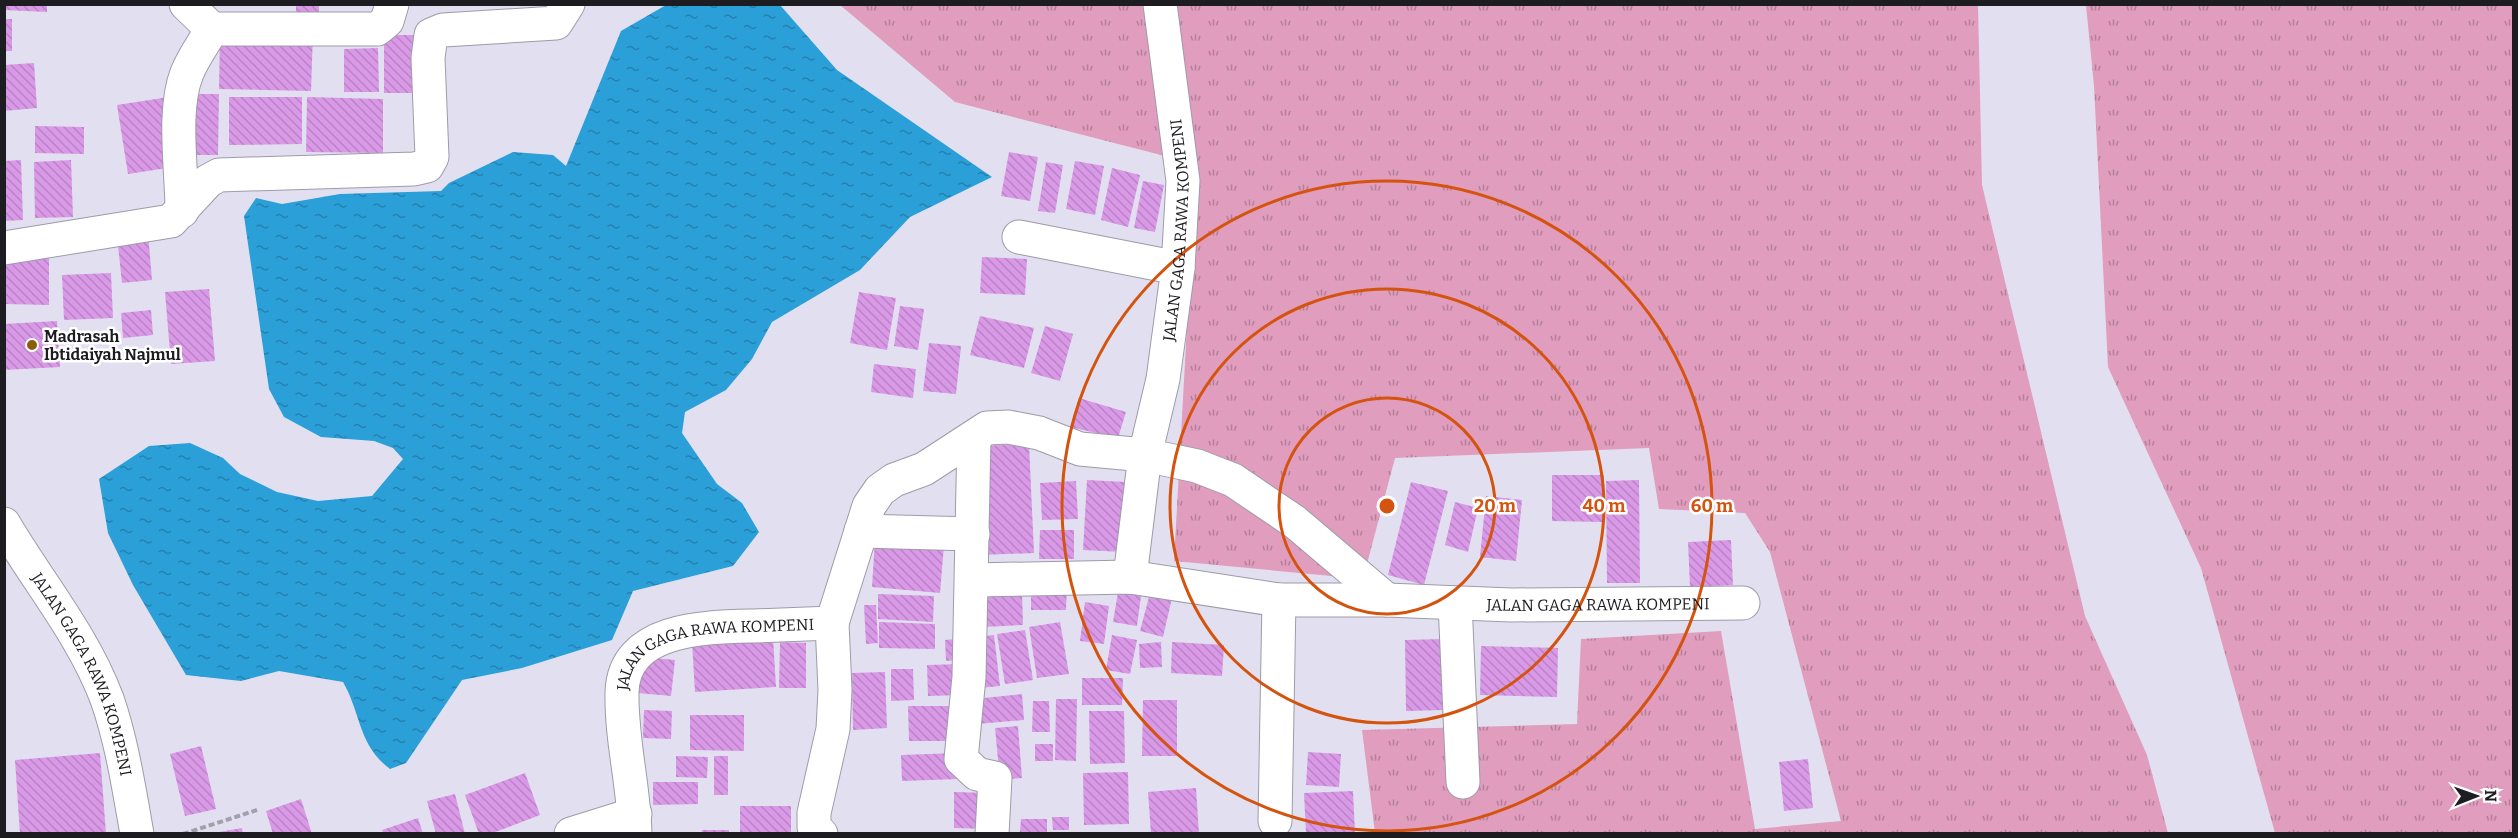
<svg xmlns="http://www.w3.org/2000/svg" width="2518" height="838" font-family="Bitter,serif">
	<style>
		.grass { fill: url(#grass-tufts) }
		.water { fill: url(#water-ripples) }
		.building { fill: url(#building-back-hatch) }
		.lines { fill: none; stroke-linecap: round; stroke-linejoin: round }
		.minor-casing { stroke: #9d9ba9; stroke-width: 35 }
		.path { stroke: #a2a0ad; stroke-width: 4; stroke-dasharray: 6 3; stroke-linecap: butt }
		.minor { stroke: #fff; stroke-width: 33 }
		.ring { fill: none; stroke: #d4530e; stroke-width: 3 }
		.poi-dot { fill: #8c5d04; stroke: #fff; stroke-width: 2 }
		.labels { text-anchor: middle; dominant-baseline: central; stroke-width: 5; stroke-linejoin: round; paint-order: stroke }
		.street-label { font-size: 16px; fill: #1d1c21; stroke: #fff }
		.poi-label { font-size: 16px; font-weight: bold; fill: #1d1c21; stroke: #fff; text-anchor: start }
		.centre { fill: #d4530e; stroke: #fff; stroke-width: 3 }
		.ring-label { font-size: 18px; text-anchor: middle; font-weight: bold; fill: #d4530e; stroke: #fff; stroke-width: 5; stroke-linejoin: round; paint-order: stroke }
	</style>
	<defs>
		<pattern id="grass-tufts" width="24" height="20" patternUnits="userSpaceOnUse" patternTransform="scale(1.5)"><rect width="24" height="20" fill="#e09dbd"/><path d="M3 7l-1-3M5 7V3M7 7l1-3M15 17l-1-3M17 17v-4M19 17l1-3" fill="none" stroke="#b57f99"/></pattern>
		<pattern id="water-ripples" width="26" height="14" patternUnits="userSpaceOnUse" patternTransform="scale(1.5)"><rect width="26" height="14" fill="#2b9fd8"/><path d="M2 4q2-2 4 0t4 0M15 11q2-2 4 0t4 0" fill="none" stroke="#2481af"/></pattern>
		<pattern id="building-back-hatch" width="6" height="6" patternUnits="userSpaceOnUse" patternTransform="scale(1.5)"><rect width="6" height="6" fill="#d999e7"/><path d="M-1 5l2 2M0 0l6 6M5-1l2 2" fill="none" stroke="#ba83c6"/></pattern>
	</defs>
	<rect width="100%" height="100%" fill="#e2e0f0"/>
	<!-- grass -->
	<g class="grass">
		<polygon points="840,5 1978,5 1982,185 2085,616 2147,755 2168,833 1375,833 1362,730 1577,724 1581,639 1721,631 1755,829 1841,821 1770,552 1745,513 1659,509 1649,448 1395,458 1363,579 1174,561 1196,164 955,102"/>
		<polygon points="2086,5 2513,5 2513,833 2275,833 2201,568 2108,367 2094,86"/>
	</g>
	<!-- water -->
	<path class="water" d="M666,5H780L837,70L992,177L910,217L860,270L772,322L752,359L726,390L685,412L682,433L717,484L742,503L759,532L733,566L633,591L612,640L522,668L462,680L406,763L390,769C358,745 361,713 343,682L279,671L241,681L186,675L133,585L108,533L99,479L149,446L190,443L223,458L240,474L277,492L318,501L372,496L403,459L393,448L374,441L321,437L284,417L269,389L244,216L256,198L282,204L340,194L441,191L449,183L513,152L553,155L566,166L621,31Z"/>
	<!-- building -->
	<g class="building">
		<polygon points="4,4 47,4 47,12 4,10"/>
		<polygon points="296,4 319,4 319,18 296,19"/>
		<rect x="4" y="19" width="8" height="32"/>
		<polygon points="220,31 313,33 311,91 219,89"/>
		<rect x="384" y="35" width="30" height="58"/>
		<polygon points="378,48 379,92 344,92 344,49"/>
		<polygon points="34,63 37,108 4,111 4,65"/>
		<polygon points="189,94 219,94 218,155 189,155"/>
		<polygon points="169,97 180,166 128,174 117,105"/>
		<polygon points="229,97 302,97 302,144 229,145"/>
		<polygon points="307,97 383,99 383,153 306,152"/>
		<polygon points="35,126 84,127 84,154 35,153"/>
		<polygon points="1009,152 1038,157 1030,201 1001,196"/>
		<polygon points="21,160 23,220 4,221 4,161"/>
		<polygon points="71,160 73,217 35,218 34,162"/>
		<polygon points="1075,161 1104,166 1095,215 1066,209"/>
		<polygon points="1046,162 1063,165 1055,213 1038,211"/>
		<polygon points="1112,168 1140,175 1128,227 1101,220"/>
		<polygon points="1143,181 1164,185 1155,232 1134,228"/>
		<polygon points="148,233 152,280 122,283 117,236"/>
		<polygon points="4,255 49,255 49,305 4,304"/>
		<polygon points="982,257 1027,259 1025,295 980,293"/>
		<polygon points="111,273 113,318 64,320 62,275"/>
		<polygon points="209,289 215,361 171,364 165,292"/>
		<polygon points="859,292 896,298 887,350 850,343"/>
		<polygon points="900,306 924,309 918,350 894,346"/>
		<polygon points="151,310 153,335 123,338 121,313"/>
		<polygon points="980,316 1034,328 1024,368 970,355"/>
		<polygon points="57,321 60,367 4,370 4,324"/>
		<polygon points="1045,326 1073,334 1060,381 1031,373"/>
		<polygon points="929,343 961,346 956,394 923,391"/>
		<polygon points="874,364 916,369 913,398 871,392"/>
		<polygon points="1079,398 1126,412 1118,438 1070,427"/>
		<polygon points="1029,444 1034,553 981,555 976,446"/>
		<polygon points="1552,475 1604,475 1603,522 1552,521"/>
		<polygon points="1087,480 1126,482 1123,552 1083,550"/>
		<polygon points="1639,480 1640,583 1607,583 1606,481"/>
		<polygon points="1076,481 1078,519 1042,520 1040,483"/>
		<polygon points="1411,482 1448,491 1424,585 1388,575"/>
		<polygon points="1486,496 1522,500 1516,561 1480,557"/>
		<polygon points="1455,502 1478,508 1468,552 1445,545"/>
		<polygon points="1040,530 1074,530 1074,559 1039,559"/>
		<polygon points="875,539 944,545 940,593 872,587"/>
		<polygon points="1731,540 1733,585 1690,587 1688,542"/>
		<polygon points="1031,583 1067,583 1066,610 1031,610"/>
		<polygon points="1022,592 1023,625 983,627 982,594"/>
		<polygon points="1118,592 1141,596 1137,626 1113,622"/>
		<polygon points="1150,593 1172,598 1163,637 1140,631"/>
		<polygon points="878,594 934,596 933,622 878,619"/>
		<polygon points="1085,602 1109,606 1104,644 1080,641"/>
		<polygon points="864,605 876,605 878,643 866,644"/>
		<polygon points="879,622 935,624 935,649 879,648"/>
		<polygon points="1060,622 1069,674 1037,678 1029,627"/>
		<polygon points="1025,630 1033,680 1005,684 997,634"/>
		<polygon points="994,635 1000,686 980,688 974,637"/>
		<polygon points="1112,635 1137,640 1130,674 1106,670"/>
		<polygon points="773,638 776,687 695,692 692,643"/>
		<polygon points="966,638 968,659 946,661 945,640"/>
		<polygon points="1443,639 1444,710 1406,711 1405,640"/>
		<polygon points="780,642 806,643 806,688 779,688"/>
		<polygon points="1161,642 1162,667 1140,668 1139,644"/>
		<polygon points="1172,642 1224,645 1222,676 1171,673"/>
		<polygon points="1481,646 1558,648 1557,697 1480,695"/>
		<polygon points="642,657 675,660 671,696 638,693"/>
		<polygon points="961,664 962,695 928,696 927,665"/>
		<polygon points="891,669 913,669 914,700 891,701"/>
		<polygon points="885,672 887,728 853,730 852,673"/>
		<polygon points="1082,678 1123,678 1122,705 1082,705"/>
		<polygon points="1022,694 1024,720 977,724 974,699"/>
		<polygon points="1056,699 1077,699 1076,761 1055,760"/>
		<polygon points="1143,700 1177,700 1177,756 1142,756"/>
		<polygon points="1033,701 1049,701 1050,732 1032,732"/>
		<polygon points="908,706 954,706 954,741 909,741"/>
		<polygon points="644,710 672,711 671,739 643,738"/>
		<polygon points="1089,711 1124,711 1125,763 1090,764"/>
		<polygon points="690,715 744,715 744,751 690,750"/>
		<polygon points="1018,726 1022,778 1000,780 995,728"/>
		<rect x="1035" y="744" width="18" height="17"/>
		<polygon points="201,746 216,809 185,816 170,754"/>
		<polygon points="1308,752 1341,754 1339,787 1306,785"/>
		<polygon points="100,753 106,834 20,834 15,760"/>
		<polygon points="958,753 959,779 902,781 901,755"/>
		<polygon points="676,756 708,757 707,778 676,777"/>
		<rect x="714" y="756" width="14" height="39"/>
		<polygon points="1808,759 1813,808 1784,811 1779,762"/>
		<polygon points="1128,772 1129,824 1084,825 1083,773"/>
		<polygon points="525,773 540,815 490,834 479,834 465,795"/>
		<polygon points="653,782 698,782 698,804 653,805"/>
		<polygon points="1196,788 1199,834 1151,834 1148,792"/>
		<polygon points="1353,791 1355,834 1306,834 1304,793"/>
		<polygon points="954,792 988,793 987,829 954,828"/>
		<polygon points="455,794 465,834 436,834 427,801"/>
		<polygon points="301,799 312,834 273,834 266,811"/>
		<rect x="740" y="806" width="51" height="28"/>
		<polygon points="1052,817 1069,817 1069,830 1053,830"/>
		<polygon points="418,818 423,834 384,834 382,830"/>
		<polygon points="1021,819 1047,819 1047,832 1020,832"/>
		<polygon points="242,828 243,834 219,834 219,832"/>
		<rect x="702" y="830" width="27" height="4"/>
	</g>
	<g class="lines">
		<!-- minor casing -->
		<g class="minor-casing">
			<g id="minor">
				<polyline points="212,29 377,29 387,21 392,4"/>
				<path d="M182,211C182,170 172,110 187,73C193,58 204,43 212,29L186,4"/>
				<polyline points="1019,237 1178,268"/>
				<polyline points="4,248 171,221 208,181 219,175 414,169 427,166 432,157 428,58 431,35 443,30 556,23 568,4"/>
				<polyline points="974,437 969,677 961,759 977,774 995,778 992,834"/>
				<path id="s1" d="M4,524C38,582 83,635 107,699C122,742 129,789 137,834"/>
				<polyline points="861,531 973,534"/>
				<path id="s2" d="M1130,577L1145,455L1163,379L1178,268L1183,181L1160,4"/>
				<path id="s3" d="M972,580L1130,577L1279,600H1387L1511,605L1743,603"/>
				<polyline points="1455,603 1463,782"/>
				<polyline points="1275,821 1279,600"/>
				<polyline points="571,834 635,814"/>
				<path id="s4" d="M635,834C634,786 621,740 622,692C624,627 707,627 754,626C780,625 806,624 832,623L869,506L880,490L894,480L924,469L987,428L1008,427L1039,433L1080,449L1145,455L1197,466L1233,480L1295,522L1387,600"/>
				<polyline points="821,834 814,827 814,813 833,729 835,690 832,623"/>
			</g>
		</g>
		<!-- path -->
		<polyline class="path" points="183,834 257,810"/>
		<!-- minor -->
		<use href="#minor" class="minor"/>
	</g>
	<!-- distance rings -->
	<g class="ring">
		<circle cx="1387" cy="506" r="108"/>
		<circle cx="1387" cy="506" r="217"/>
		<circle cx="1387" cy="506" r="325"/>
	</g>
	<!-- markers -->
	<circle class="poi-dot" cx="32" cy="345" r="6"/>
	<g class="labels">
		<!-- street labels -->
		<g class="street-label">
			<text stroke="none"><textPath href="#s2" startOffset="351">JALAN GAGA RAWA KOMPENI</textPath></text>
			<text stroke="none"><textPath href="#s3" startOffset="628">JALAN GAGA RAWA KOMPENI</textPath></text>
			<text stroke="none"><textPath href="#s4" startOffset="256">JALAN GAGA RAWA KOMPENI</textPath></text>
			<text stroke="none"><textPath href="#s1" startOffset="171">JALAN GAGA RAWA KOMPENI</textPath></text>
		</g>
		<!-- poi labels -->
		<g class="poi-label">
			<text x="44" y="336">Madrasah<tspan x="44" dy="18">Ibtidaiyah Najmul</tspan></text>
		</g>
	</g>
	<circle cx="1387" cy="506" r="9" class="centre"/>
	<g class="ring-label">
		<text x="1495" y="512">20 m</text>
		<text x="1604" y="512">40 m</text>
		<text x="1712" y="512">60 m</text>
	</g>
	<!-- border -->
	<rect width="2518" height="838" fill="none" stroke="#1d1c21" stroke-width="12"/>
	<!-- north arrow -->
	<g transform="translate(2476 796) rotate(89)" stroke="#ffffff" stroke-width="4.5" paint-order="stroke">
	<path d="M0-4.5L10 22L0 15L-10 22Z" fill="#1d1c21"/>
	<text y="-9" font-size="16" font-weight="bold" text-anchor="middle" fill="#1d1c21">N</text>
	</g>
</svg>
